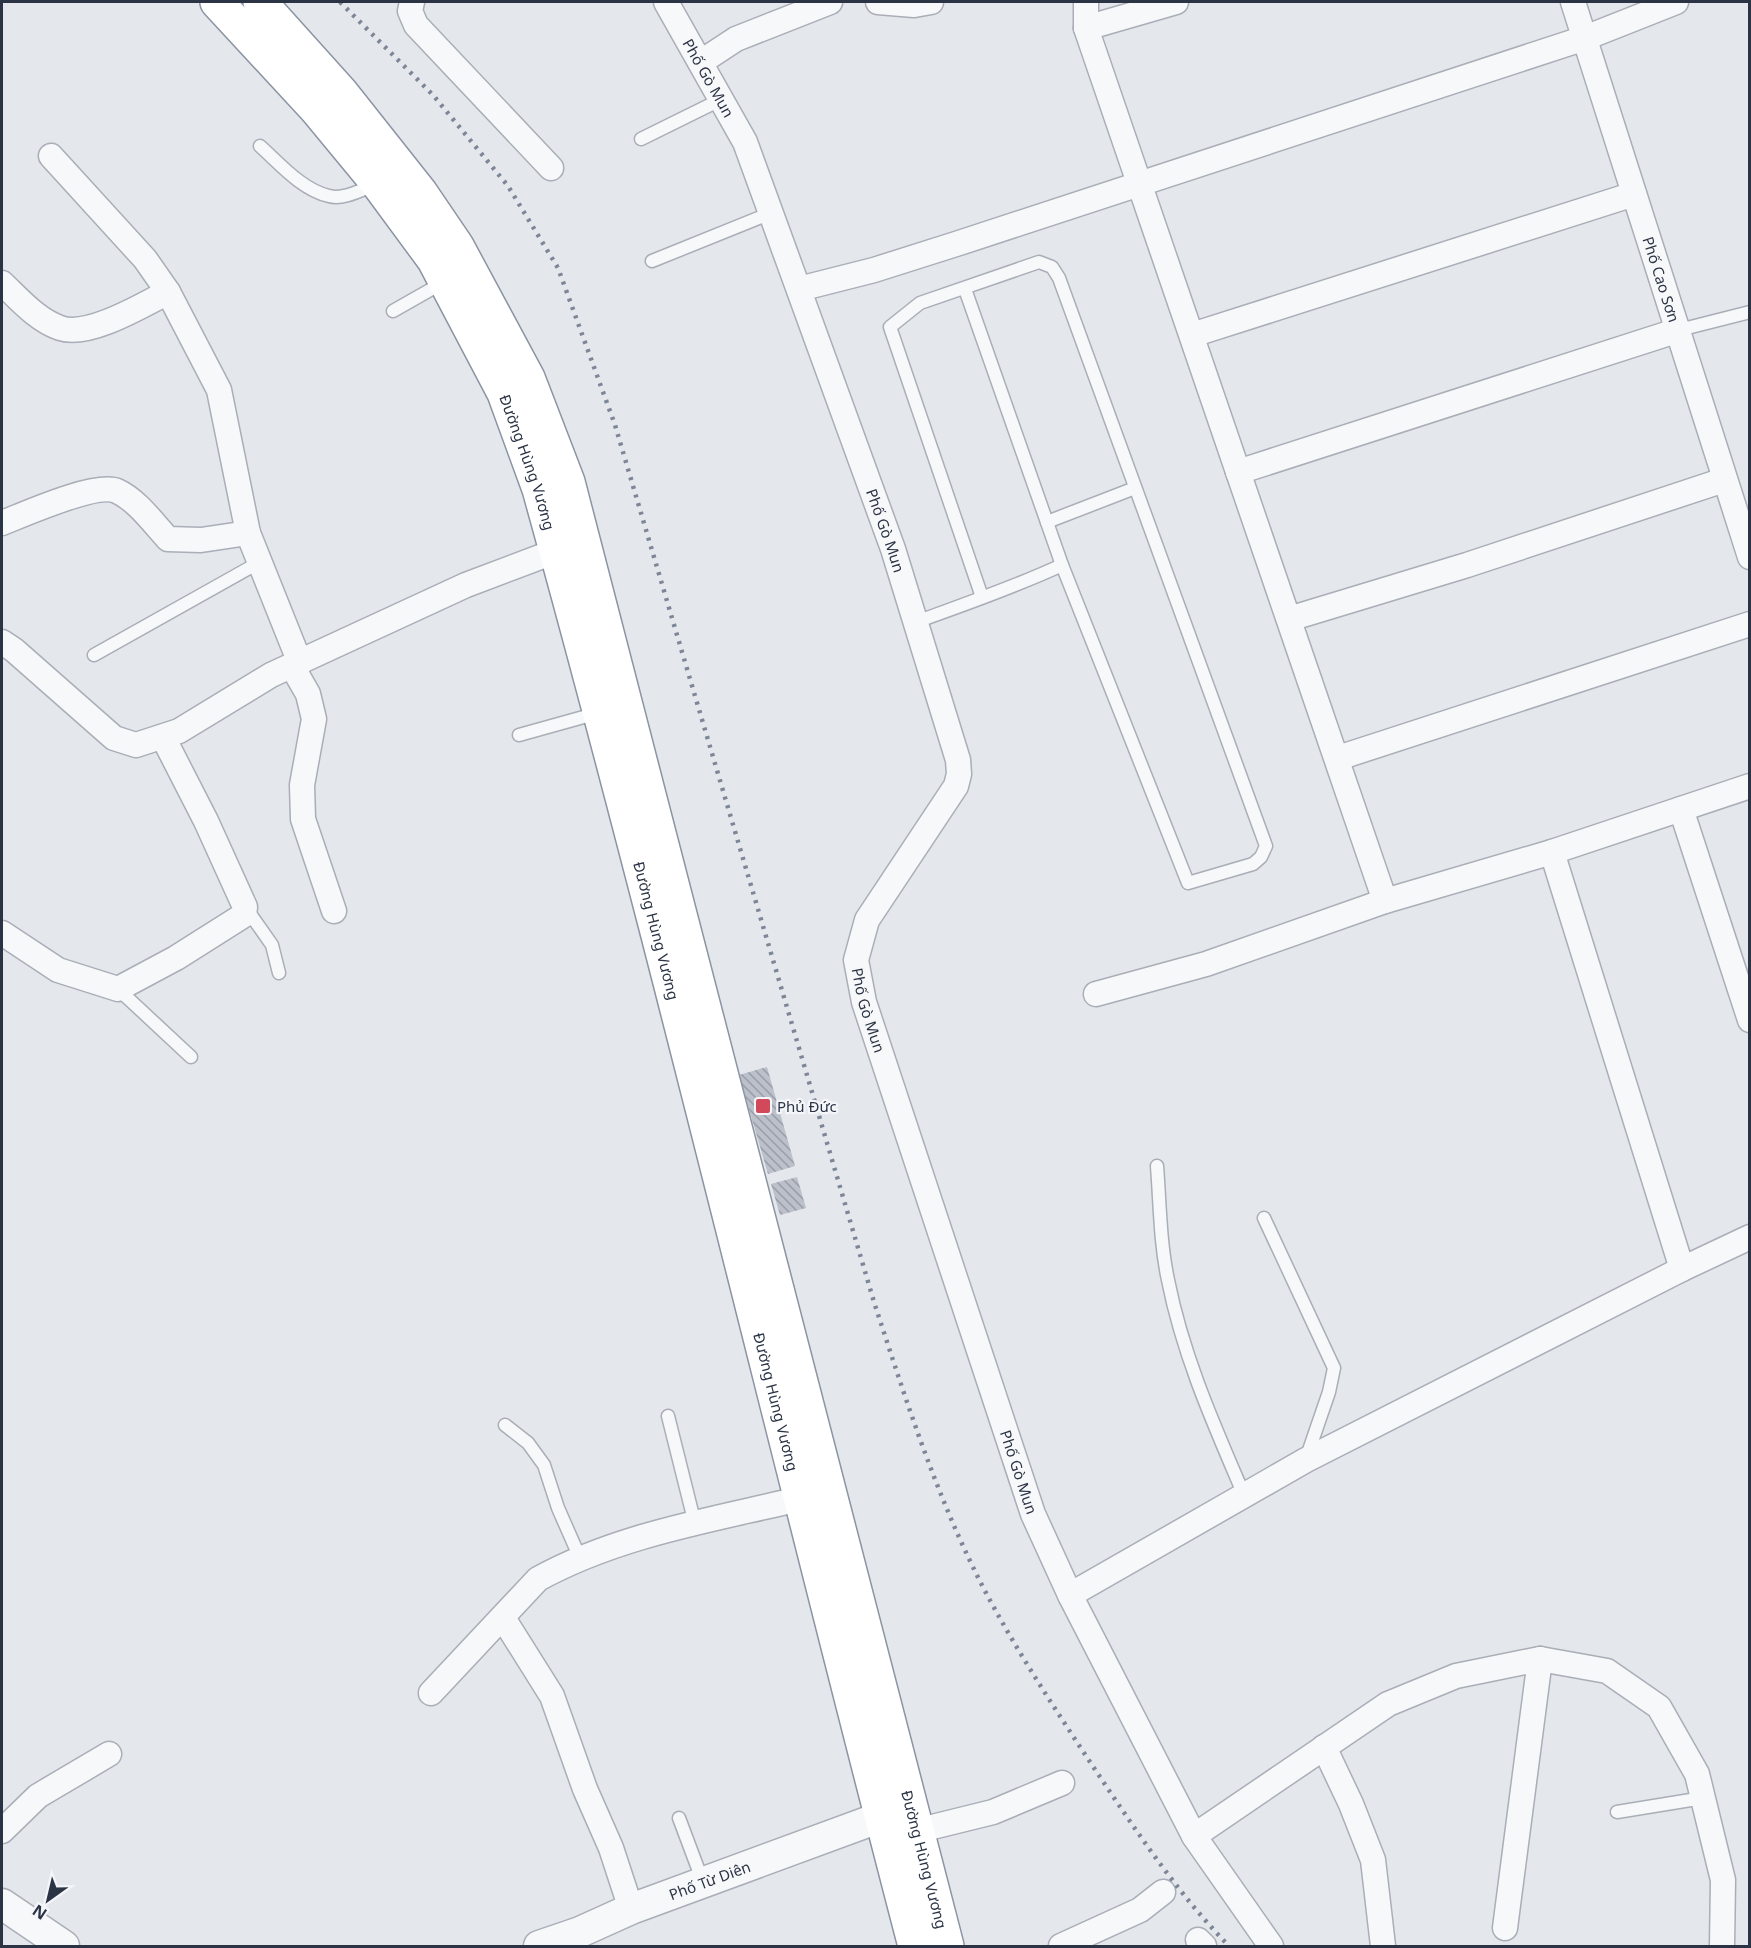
<svg xmlns="http://www.w3.org/2000/svg" width="1751" height="1948" font-family="'Noto Sans',sans-serif">
	<style>
		.building { fill: url(#building-back-hatch) }
		.lines { fill: none; stroke-linecap: round; stroke-linejoin: round }
		.service-casing { stroke: #a9aeb7; stroke-width: 15 }
		.minor-casing { stroke: #a9aeb7; stroke-width: 27 }
		.tertiary-casing { stroke: #a9aeb7; stroke-width: 33 }
		.trunk-casing { stroke: #8b94a3; stroke-width: 36 }
		.service { stroke: #f7f8fa; stroke-width: 12 }
		.minor { stroke: #f7f8fa; stroke-width: 24 }
		.tertiary { stroke: #f7f8fa; stroke-width: 30 }
		.trunk { stroke: #fff; stroke-width: 33 }
		.rail { stroke: #7d8696; stroke-width: 4.5; stroke-dasharray: 3 6; stroke-linecap: butt }
		.poi-dot { fill: #d1495b; stroke: #f4f6f9; stroke-width: 2 }
		.labels { text-anchor: middle; dominant-baseline: central; stroke-width: 4.5; stroke-linejoin: round; paint-order: stroke }
		.street-label { font-size: 15px; fill: #2b3445; stroke: #f4f6f9 }
		.poi-label { font-size: 15px; fill: #2b3445; stroke: #f4f6f9; text-anchor: start }
	</style>
	<defs>
		<pattern id="building-back-hatch" width="6" height="6" patternUnits="userSpaceOnUse" patternTransform="scale(1.5)"><rect width="6" height="6" fill="#bbc0ca"/><path d="M-1 5l2 2M0 0l6 6M5-1l2 2" fill="none" stroke="#989da6"/></pattern>
	</defs>
	<rect width="100%" height="100%" fill="#e4e7ec"/>
	<!-- building -->
	<g class="building">
		<polygon points="767,1067 795,1166 768,1174 739,1075"/>
		<polygon points="797,1177 806,1208 780,1215 771,1184"/>
	</g>
	<g class="lines">
		<!-- service casing -->
		<g class="service-casing">
			<g id="service">
				<polyline points="641,139 722,99"/>
				<path d="M260,146C279,163 302,190 329,196C343,200 361,190 374,185"/>
				<polyline points="652,261 771,213"/>
				<polyline points="965,289 1062,565"/>
				<polyline points="393,311 444,282"/>
				<polyline points="1679,330 1750,312"/>
				<polyline points="1047,522 1135,488"/>
				<path d="M916,622C965,604 1015,587 1062,565L1188,883L1253,864L1261,857L1266,846L1059,278L1052,267L1039,262L920,303L890,327L982,597"/>
				<polyline points="94,655 260,562"/>
				<polyline points="519,735 598,713"/>
				<polyline points="246,908 272,945 279,973"/>
				<polyline points="118,989 191,1057"/>
				<path d="M1157,1166C1160,1204 1160,1243 1168,1280C1183,1356 1214,1425 1244,1495"/>
				<polyline points="1264,1218 1334,1368 1329,1392 1306,1459"/>
				<polyline points="668,1416 695,1524"/>
				<polyline points="505,1425 528,1443 544,1465 558,1508 580,1558"/>
				<polyline points="1617,1812 1703,1798"/>
				<polyline points="679,1818 703,1882"/>
			</g>
		</g>
		<!-- minor casing -->
		<g class="minor-casing">
			<g id="minor">
				<polyline points="412,2 410,11 416,25 551,168"/>
				<path id="s1" d="M666,2L745,142L893,549L958,760L959,774L956,786L867,920L856,960L864,1002L1033,1514L1070,1595L1194,1836L1271,1946"/>
				<polyline points="878,2 914,5 931,2"/>
				<polyline points="1086,2 1086,28 1385,901"/>
				<path id="s2" d="M1573,2L1750,557"/>
				<polyline points="1086,28 1176,2"/>
				<polyline points="701,62 736,39 830,2"/>
				<polyline points="51,156 145,259 168,292 219,390 248,533 300,663"/>
				<path d="M2,283C20,300 37,320 60,328C88,338 143,305 168,292"/>
				<polyline points="799,289 874,270 956,244 1585,38 1676,2"/>
				<polyline points="1192,335 1634,194"/>
				<polyline points="1238,472 1679,330"/>
				<path d="M2,523C25,514 96,482 117,491C137,500 154,524 168,539L201,540L248,533"/>
				<polyline points="1289,619 1467,565 1724,480"/>
				<polyline points="2,642 14,650 114,738 136,745 179,731 271,675 466,585 556,551"/>
				<polyline points="292,666 308,694 314,719 302,785 303,819 334,911"/>
				<polyline points="1338,758 1750,624"/>
				<polyline points="1681,809 1750,1020"/>
				<polyline points="1552,852 1682,1269"/>
				<polyline points="2,933 58,970 118,989 176,958 244,915 245,907 206,821 163,737"/>
				<polyline points="1096,994 1206,964 1385,901 1552,852 1750,786"/>
				<polyline points="1070,1595 1306,1460 1682,1269 1750,1237"/>
				<polyline points="503,1618 552,1696 585,1789 611,1848 631,1909"/>
				<path d="M431,1693L538,1579C618,1535 711,1520 799,1499"/>
				<polyline points="1324,1747 1351,1804 1373,1860 1383,1946"/>
				<polyline points="2,1831 38,1796 109,1754"/>
				<polyline points="916,1831 993,1812 1062,1783"/>
				<polyline points="1194,1836 1388,1704 1456,1676 1540,1659 1607,1671 1659,1707 1697,1774 1723,1880 1722,1946"/>
				<polyline points="1505,1928 1540,1659"/>
				<polyline points="1198,1940 1204,1946"/>
				<polyline points="1061,1946 1140,1910 1163,1892"/>
			</g>
		</g>
		<!-- tertiary casing -->
		<g class="tertiary-casing">
			<g id="tertiary">
				<polyline points="2,1904 64,1946"/>
				<path id="s3" d="M539,1946L580,1932L631,1909L881,1817"/>
			</g>
		</g>
		<!-- trunk casing -->
		<g class="trunk-casing">
			<g id="trunk">
				<path id="s4" d="M217,2L316,109L378,184L434,260L504,393L539,489C673,972 788,1461 915,1946"/>
				<path id="s5" d="M260,2L341,92L421,193L457,246L528,378L568,482L947,1946"/>
			</g>
		</g>
		<!-- service -->
		<use href="#service" class="service"/>
		<!-- minor -->
		<use href="#minor" class="minor"/>
		<!-- tertiary -->
		<use href="#tertiary" class="tertiary"/>
		<!-- trunk -->
		<use href="#trunk" class="trunk"/>
		<!-- rail -->
		<path class="rail" d="M340,2L433,95L508,186L558,268L615,425L874,1302C906,1400 937,1499 985,1591C1020,1657 1061,1718 1102,1780C1141,1838 1180,1896 1229,1946"/>
	</g>
	<!-- markers -->
	<rect class="poi-dot" x="755" y="1098" width="16" height="16" rx="3"/>
	<g class="labels">
		<!-- street labels -->
		<g class="street-label">
			<text stroke="none"><textPath href="#s1" startOffset="87">Phố Gò Mun</textPath></text>
			<text stroke="none"><textPath href="#s2" startOffset="291">Phố Cao Sơn</textPath></text>
			<text stroke="none"><textPath href="#s4" startOffset="561">Đường Hùng Vương</textPath></text>
			<text stroke="none"><textPath href="#s1" startOffset="574">Phố Gò Mun</textPath></text>
			<text stroke="none"><textPath href="#s4" startOffset="1047">Đường Hùng Vương</textPath></text>
			<text stroke="none"><textPath href="#s1" startOffset="1095">Phố Gò Mun</textPath></text>
			<text stroke="none"><textPath href="#s4" startOffset="1533">Đường Hùng Vương</textPath></text>
			<text stroke="none"><textPath href="#s1" startOffset="1581">Phố Gò Mun</textPath></text>
			<text stroke="none"><textPath href="#s5" startOffset="1998">Đường Hùng Vương</textPath></text>
			<text stroke="none"><textPath href="#s3" startOffset="183">Phố Từ Diên</textPath></text>
		</g>
		<!-- poi labels -->
		<g class="poi-label">
			<text x="777" y="1106">Phủ Đức</text>
		</g>
	</g>
	<!-- border -->
	<rect width="1751" height="1948" fill="none" stroke="#2b3445" stroke-width="6"/>
	<!-- north arrow -->
	<g transform="translate(48 1900) rotate(214)" stroke="#f4f6f9" stroke-width="4.5" paint-order="stroke">
	<path d="M0-4.5L10 22L0 15L-10 22Z" fill="#2b3445"/>
	<text y="-9" font-size="16" font-weight="bold" text-anchor="middle" fill="#2b3445">N</text>
	</g>
</svg>
